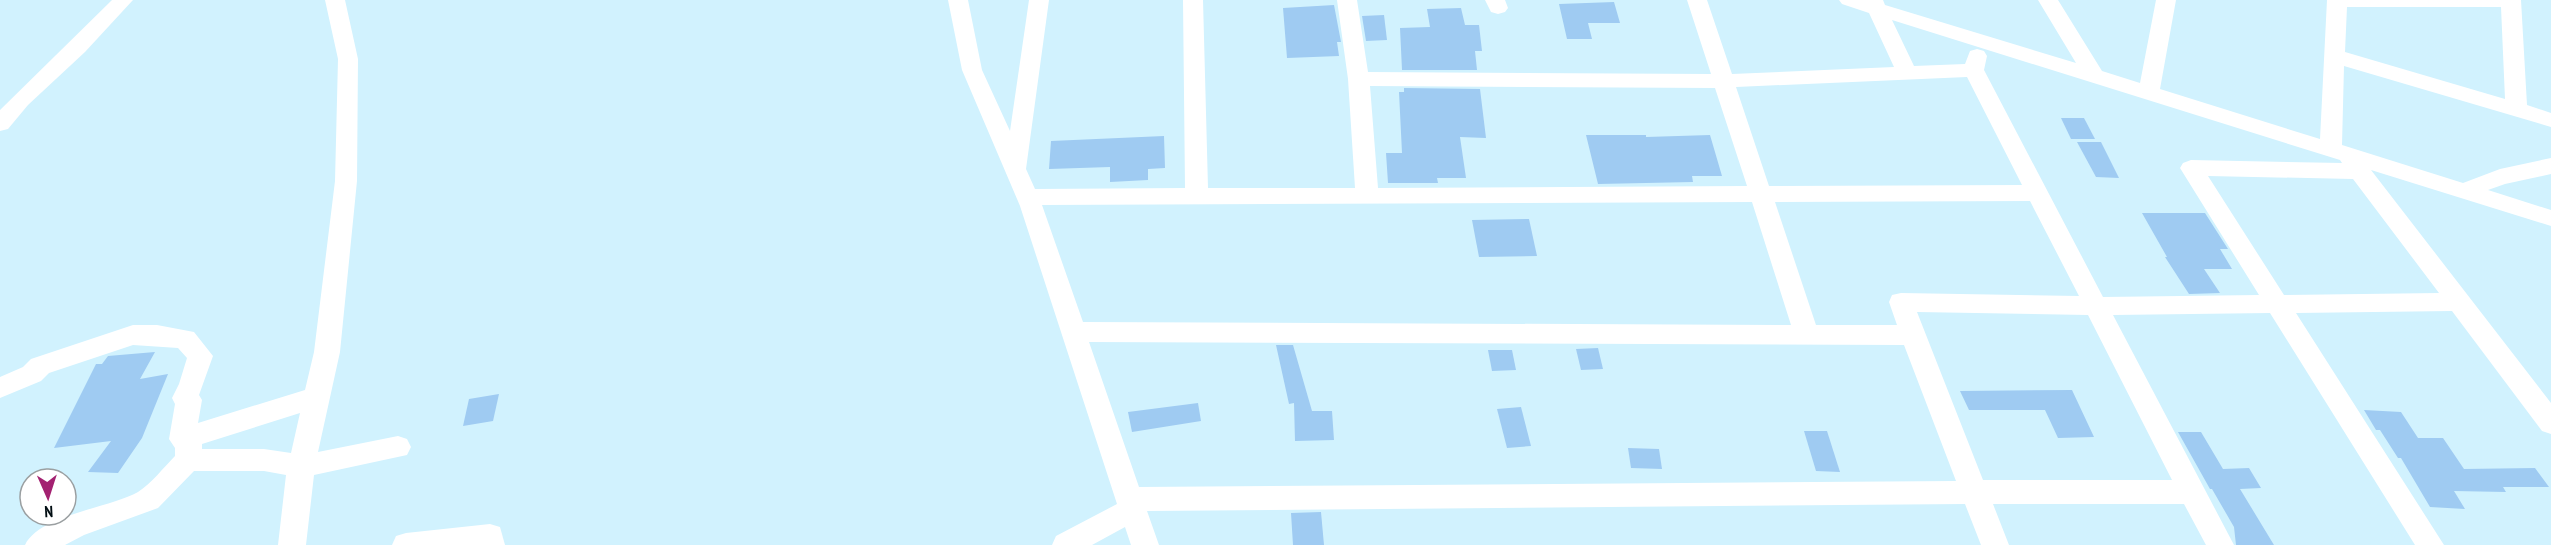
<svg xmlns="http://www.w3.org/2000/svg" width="2551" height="545" font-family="'PT Sans Narrow',sans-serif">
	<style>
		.building { fill: #9fcbf2 }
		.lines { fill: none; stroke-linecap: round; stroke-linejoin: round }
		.street { fill: #fff; fill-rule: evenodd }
	</style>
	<rect width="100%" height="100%" fill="#d1f2fe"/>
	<!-- building -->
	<g class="building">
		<polygon points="1614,2 1620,23 1588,23 1592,39 1567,39 1559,4"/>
		<polygon points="1334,5 1341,42 1337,42 1339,56 1287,58 1283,8"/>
		<polygon points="1461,8 1465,25 1479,25 1482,51 1475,51 1477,70 1402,70 1400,28 1430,27 1427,9"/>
		<polygon points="1384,15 1387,40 1366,41 1362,16"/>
		<polygon points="1404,88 1480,89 1486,138 1460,137 1466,178 1437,178 1438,183 1388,183 1386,153 1402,153 1399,92 1404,92"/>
		<polygon points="2061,118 2084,118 2095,139 2071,139"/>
		<polygon points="1586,135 1646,135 1646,137 1710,135 1722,176 1692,176 1693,182 1598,184"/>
		<polygon points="1164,136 1165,168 1148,169 1148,180 1110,182 1110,167 1049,169 1051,141"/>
		<polygon points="2077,142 2101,142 2119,178 2096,177"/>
		<polygon points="2142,213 2205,213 2228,249 2220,249 2232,269 2204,269 2220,293 2189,294 2165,257 2167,257"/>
		<polygon points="1529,219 1537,256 1479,257 1472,220"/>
		<polygon points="1276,345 1293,345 1312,411 1332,411 1334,440 1295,441 1294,403 1289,404"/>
		<polygon points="1598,348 1603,369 1581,370 1576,349"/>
		<polygon points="1488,350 1512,350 1516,370 1492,371"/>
		<polygon points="155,352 140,379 168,374 142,438 118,473 88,472 111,441 54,448 96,364 102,364 108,356"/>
		<polygon points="2072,390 2094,437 2058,438 2045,410 1969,410 1960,391"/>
		<polygon points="499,394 493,421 463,426 469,399"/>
		<polygon points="1198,403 1201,421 1132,432 1128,412"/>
		<polygon points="1521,407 1531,446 1507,448 1497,409"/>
		<polygon points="2364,410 2401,412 2418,438 2443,438 2464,469 2535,468 2549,487 2503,487 2506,492 2454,491 2465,509 2430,507 2401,458 2398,458 2380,430 2376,430"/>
		<polygon points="1804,431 1827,431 1840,472 1816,471"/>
		<polygon points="2178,432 2201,432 2223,469 2249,468 2261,488 2240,489 2274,545 2236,545 2234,527 2212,489 2210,489"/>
		<polygon points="1628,448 1659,449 1662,469 1631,468"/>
		<polygon points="1321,512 1324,545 1293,545 1291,513"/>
	</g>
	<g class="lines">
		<!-- street -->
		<g class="street">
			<polygon points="112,0 133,0 85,52 28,105 8,129 0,131 0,110"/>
			<path d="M325,0H345L358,59L357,181L340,352L318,452L398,436L407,439L411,447L407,455L314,475L306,545H278L286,475L264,471H194L158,508L84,535L65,545H25C39,515 110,508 138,492C151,484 164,467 175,456V448L169,439L175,404L172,398L179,384L187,358L178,348L133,345L49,373L41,381L0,398V377L23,367L31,359L133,325H157L194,332L213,356L199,395L202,400L198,423L305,390L314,352L335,181L338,59ZM300,413L291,453L264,449H202V444Z"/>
			<path d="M948,0H968L982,70L1010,131L1029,0H1049L1026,169L1035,189L1185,188L1183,0H1203L1208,188H1355L1348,79L1337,0H1357L1368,72L1711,74L1687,0H1707L1732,74L1894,67L1869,13L1842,4L1839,0H1883L1885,5L2076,63L2038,0H2058L2102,71L2140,83L2156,0H2176L2160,89L2320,139L2327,0H2521L2527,105L2551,113V127L2344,66L2342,145L2463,183L2500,169L2551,158V174L2505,184L2488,190L2551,210V226L2371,170L2551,403V434L2542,431L2452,311L2296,313L2444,545H2415L2270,313L2113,315L2234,545H2206L2184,504H1993L2009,545H1981L1965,504L1147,511L1159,545H1131L1125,527L1092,545H1052L1056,536L1117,504L1020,206L962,70ZM2347,7H2501L2505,99L2345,52ZM1892,20L2340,160L2342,163L2191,160L2183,163L2180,168L2259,295L2103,297L1984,70L1987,56L1984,51L1977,49L1970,51L1965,64L1914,66ZM1967,77L2022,185L1769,186L1736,87ZM1370,86L1715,88L1747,186L1378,188ZM2208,176L2353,179L2439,293L2284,295ZM2030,201L2079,296L1901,293L1892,295L1889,302L1897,325H1816L1775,202ZM1752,202L1791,325L1083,322L1042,205ZM1917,312L2088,315L2172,480H1983ZM1089,342L1904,345L1956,481L1139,487Z"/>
			<polygon points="1485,0 1505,0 1508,8 1505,12 1498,14 1491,12"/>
			<polygon points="490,524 500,527 505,545 392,545 396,536 406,533"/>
		</g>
	</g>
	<!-- north arrow -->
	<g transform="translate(48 497) rotate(177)"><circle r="28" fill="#ffffff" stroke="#9a9fa1" stroke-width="1.5"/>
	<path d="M0-4.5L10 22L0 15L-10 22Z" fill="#a32171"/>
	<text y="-9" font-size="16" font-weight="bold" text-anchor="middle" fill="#020e13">N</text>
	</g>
</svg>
